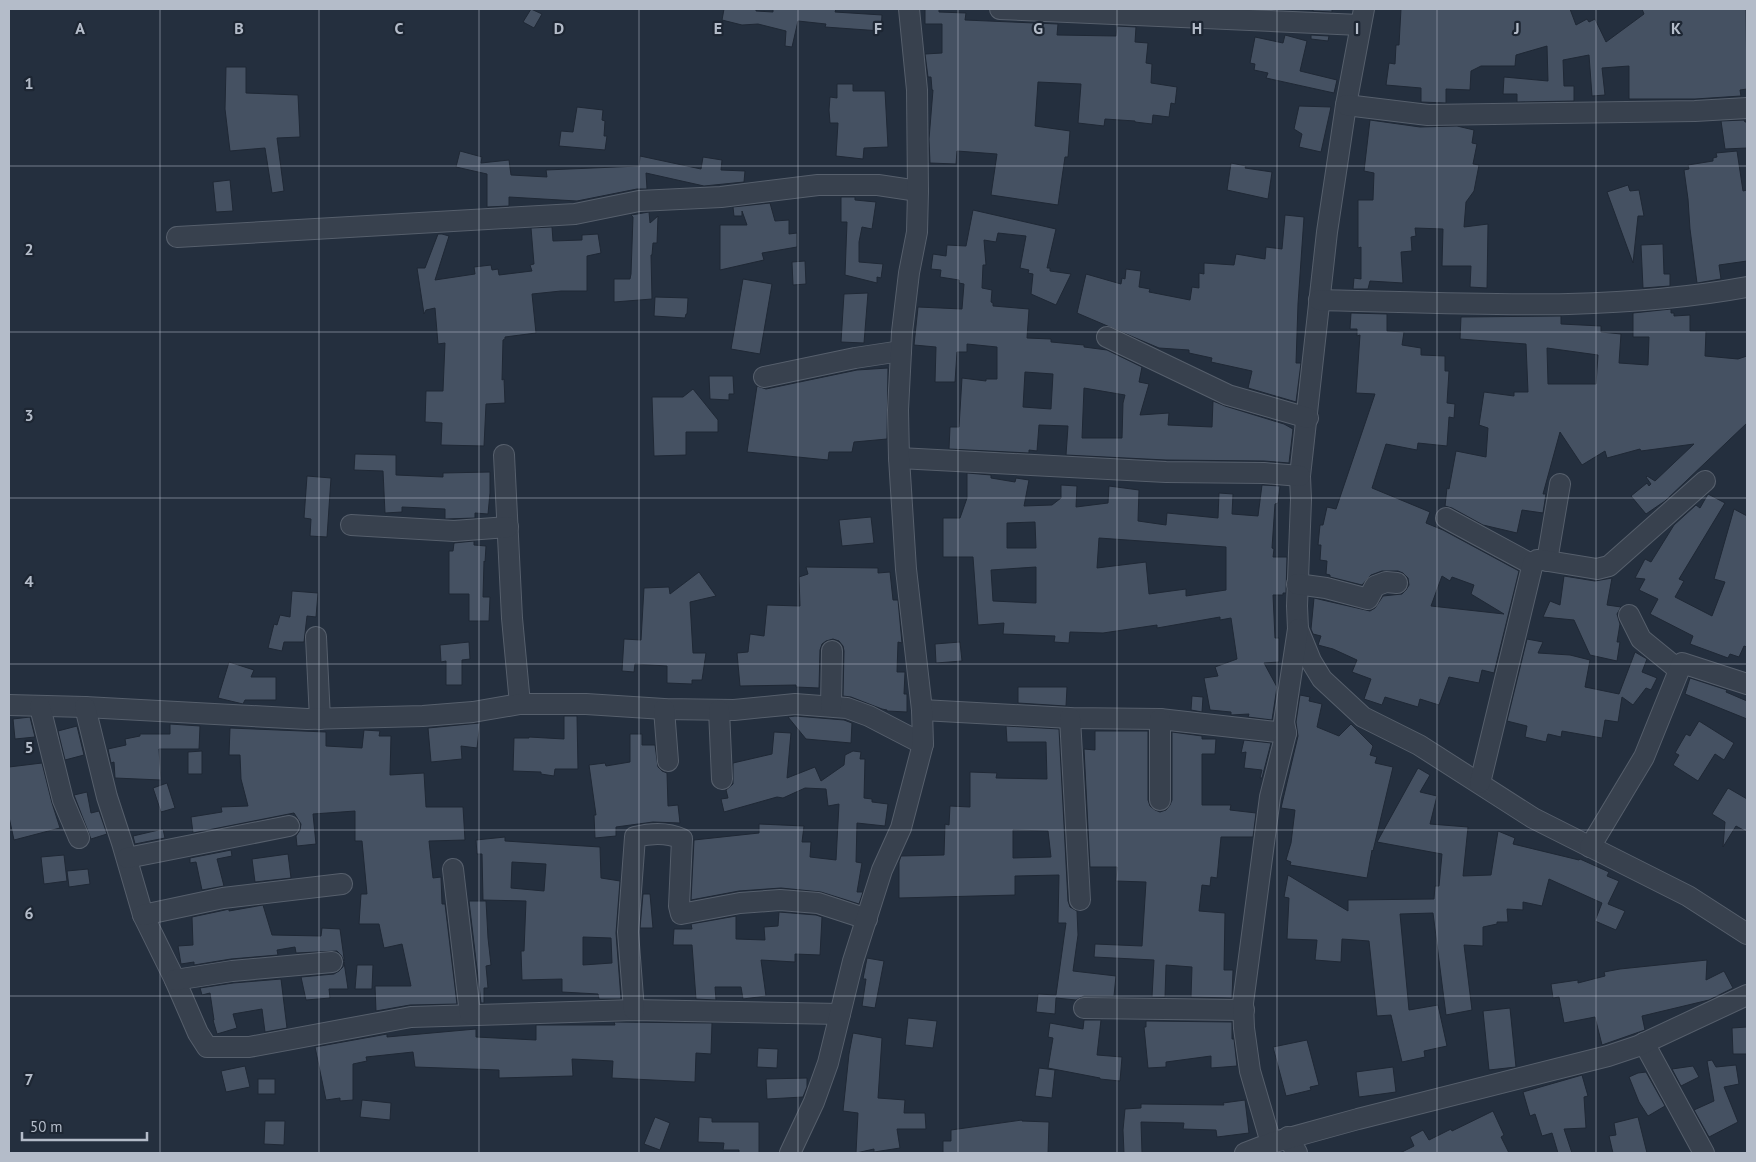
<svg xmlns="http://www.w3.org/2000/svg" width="1756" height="1162" font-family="'PT Sans',sans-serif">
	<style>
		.building { fill: #455162; stroke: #1f2835; fill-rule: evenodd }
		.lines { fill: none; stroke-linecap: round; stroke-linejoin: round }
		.minor-casing { stroke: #565f6c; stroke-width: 22 }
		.minor { stroke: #38414e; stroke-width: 20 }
		.grid { fill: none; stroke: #b4bcc9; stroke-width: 1; stroke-opacity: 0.55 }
		.grid-label { font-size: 16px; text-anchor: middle; font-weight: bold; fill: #b4bcc9; stroke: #1d2633; stroke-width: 4.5; stroke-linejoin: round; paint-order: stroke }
	</style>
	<rect width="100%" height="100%" fill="#242f3e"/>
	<!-- building -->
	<g class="building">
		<polygon points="531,9 542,14 534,28 523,22"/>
		<polygon points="724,9 756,9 756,11 773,12 773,9 836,9 835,12 882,15 881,31 825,27 826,24 798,21 792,47 785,46 786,31 758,24 742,25 722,20"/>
		<polygon points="925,9 939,9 939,12 966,13 965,20 1058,24 1057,35 1116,36 1117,26 1136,27 1135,42 1148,43 1146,63 1152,64 1151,83 1177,87 1175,104 1171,103 1169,117 1153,115 1152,124 1135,122 1135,121 1105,119 1104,126 1078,123 1081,84 1038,82 1035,126 1070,131 1068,157 1065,157 1058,205 991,195 997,154 957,151 956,164 930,163 929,139 933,90 932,90 931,77 928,77 925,54 942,53 942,24 925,24"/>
		<polygon points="1313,9 1332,9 1332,12 1313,11"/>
		<polygon points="1401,9 1570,9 1576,25 1587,19 1589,22 1595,19 1606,42 1644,14 1642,9 1746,9 1747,89 1740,90 1741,96 1695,99 1629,99 1629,66 1602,68 1605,95 1592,96 1589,55 1563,60 1564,86 1574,86 1574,101 1517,102 1517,94 1503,94 1504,77 1548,81 1547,46 1516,55 1515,66 1481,66 1471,71 1470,90 1446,89 1446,103 1421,102 1421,88 1386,85 1389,63 1395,64 1396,45 1399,45"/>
		<polygon points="1285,35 1307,41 1300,71 1337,80 1334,93 1266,78 1268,73 1254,70 1255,64 1250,63 1255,37 1283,43"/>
		<polygon points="1311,35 1329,36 1328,41 1311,39"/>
		<polygon points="226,67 246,67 246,93 298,95 300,137 277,138 284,191 272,193 265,148 230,151 225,109"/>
		<polygon points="837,84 853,84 853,91 885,91 888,147 864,148 863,159 836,156 838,123 830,123 829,110 830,97 837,98"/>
		<polygon points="1299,106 1331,107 1321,152 1299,147 1302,134 1294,129"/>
		<polygon points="577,107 603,110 602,120 605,121 604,136 607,136 605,150 559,146 561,131 573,132"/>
		<polygon points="1370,120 1420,127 1457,126 1474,130 1472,143 1477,144 1473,164 1479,165 1474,191 1466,202 1464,227 1488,224 1487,288 1470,287 1471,266 1442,266 1443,229 1415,228 1416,236 1411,237 1412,251 1401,252 1403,283 1370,281 1368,289 1353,289 1354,278 1361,279 1361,247 1358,248 1358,200 1373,200 1374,173 1364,171"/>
		<polygon points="1744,120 1745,122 1747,122 1747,148 1725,149 1721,121"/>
		<polygon points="460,151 482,157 481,163 509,160 511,175 547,177 546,170 639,166 640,156 701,169 703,157 722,160 721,170 745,171 744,182 704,186 646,173 647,189 637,189 577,201 509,197 509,206 487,207 487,174 456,167"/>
		<polygon points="1737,151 1743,191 1747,190 1747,261 1719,265 1721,279 1697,283 1690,229 1688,199 1684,170 1689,169 1688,165 1713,161 1713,158 1717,157 1716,153"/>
		<polygon points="1231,163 1246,166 1245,168 1272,172 1268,199 1227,190"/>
		<polygon points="230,180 233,211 216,212 213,182"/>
		<polygon points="1628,185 1630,191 1639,190 1644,216 1638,216 1633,263 1607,192"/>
		<polygon points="841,197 855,197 855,200 876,202 872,229 862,227 859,242 859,262 883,264 881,278 877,277 877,283 845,275 847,222 841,222"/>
		<polygon points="770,203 775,221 789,220 789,234 797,233 797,247 762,253 764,260 720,270 720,225 747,225 742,211 742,216 734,216 733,207"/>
		<path d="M973,210L1056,229L1047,268H1050V271L1071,274L1056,305L1031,294L1033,274L1028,273L1029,270L1020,268L1026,236L998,233L996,242L984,240L986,265H983L982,288L992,290L991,302L993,303V306L1029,309L1027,338L1051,339V342L1084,345V347L1107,350L1142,367L1139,382L1149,384L1140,415L1169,413L1168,425L1212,427L1213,401L1225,406L1284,424L1293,429L1289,463L1264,461L1166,460L1066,455L1068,426L1039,425L1037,451L1029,450V453L949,449L950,427H959L962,378L986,381V379H997V347L967,344V352H957L955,382H935L936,347L914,345L918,307L962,309L964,284L959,283V280L940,277L941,270L931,269L933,254L946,256L947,245L966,246ZM1025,372L1053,374L1051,409L1023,407ZM1084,388L1125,395L1123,403L1122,438H1082Z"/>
		<polygon points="649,212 650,223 658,216 657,243 653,243 652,255 651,255 652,299 614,302 614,279 630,279 631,274 633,217 631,215"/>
		<polygon points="1285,215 1304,217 1298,304 1296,363 1301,363 1296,402 1248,388 1252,371 1211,362 1212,358 1189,353 1189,350 1159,348 1077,313 1086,274 1121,284 1122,278 1125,279 1126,269 1141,271 1139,287 1150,289 1149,292 1190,300 1192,287 1199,288 1199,273 1204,274 1204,263 1234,265 1236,254 1265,259 1266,247 1282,249"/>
		<polygon points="552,227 553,241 582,240 582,235 598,234 601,253 587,256 587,291 561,291 532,294 536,333 505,337 505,339 503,340 502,380 504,379 505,403 486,404 484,446 441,445 442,423 425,422 426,391 443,391 445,343 438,344 435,308 426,310 424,314 417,268 425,268 438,234 442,234 449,236 435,280 475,274 474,267 491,265 492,270 498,269 499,275 532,271 530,265 534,264 531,228"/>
		<polygon points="1663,244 1664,274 1670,274 1670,286 1643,288 1641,245"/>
		<polygon points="805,261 806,284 793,285 792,262"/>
		<polygon points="743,279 772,284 760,354 731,349"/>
		<polygon points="868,293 864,343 841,342 844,294"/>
		<polygon points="655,297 688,298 687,314 686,314 685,318 654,316"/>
		<path d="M1671,309V313H1674V316L1690,315V331H1706L1705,356L1738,359L1747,356V423L1665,501L1646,514L1631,496L1647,483L1649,486L1651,484L1646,477L1647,476L1655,481L1694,444L1641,451L1640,449L1607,458L1605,451L1582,465L1560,432L1543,494H1546L1543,513L1522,510L1517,533L1483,525L1452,508L1445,506L1447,488L1449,489L1456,451L1486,457L1488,428L1479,425L1484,392L1514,396V392H1528L1526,344L1460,339L1461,317L1561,316V324L1601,326V332L1621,334L1619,363L1648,365L1649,337H1633V313ZM1547,348L1598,355L1596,384H1548Z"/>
		<path d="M1351,313L1387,314V331L1404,332L1402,345L1421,348V355L1445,356V371H1449L1447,403L1455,404L1454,418L1449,417L1447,446L1418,443L1417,450L1386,444L1372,488L1430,512L1426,523L1443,530L1519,571L1494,673L1482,670L1479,683L1449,677L1439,705L1420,699L1418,707L1385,697L1382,705L1364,699L1371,679L1352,672L1357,660L1333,649L1318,645L1321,636L1313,634L1311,629L1314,598L1370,611L1375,608L1383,596L1402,594L1406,590L1409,585L1408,578L1403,573L1398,571H1382L1371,575L1362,585L1330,577V575L1326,574L1327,561L1320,560L1321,545H1318L1320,525H1323L1327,507L1336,509L1375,394L1356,393L1360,335L1357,336V329H1350ZM1442,576L1450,581L1452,577L1474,585L1471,594L1504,614L1431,606Z"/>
		<polygon points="888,368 887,439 854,442 852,452 829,452 828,460 747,452 757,386 766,389 857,370"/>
		<polygon points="709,376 733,376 734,394 729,394 729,400 710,399"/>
		<polygon points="693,389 718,420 718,432 686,432 686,455 654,456 652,397 683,397"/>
		<polygon points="355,454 396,455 396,475 443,477 443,473 490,472 490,493 488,514 475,513 475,518 445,519 445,509 402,507 402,512 385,513 383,471 354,470"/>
		<path d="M967,473L991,475V478L1015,482L1016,478L1029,480L1024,506L1052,505L1061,498V485L1077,486L1076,507L1108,503L1109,486L1139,490L1138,521L1166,525L1167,513L1218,518L1219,493L1233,494L1232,514L1258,516L1262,485L1280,486L1278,503L1275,504L1272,548L1274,549L1273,557H1287L1286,593H1283V595H1273L1275,638H1279V662L1264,663L1277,687L1272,720L1248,717L1249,714L1231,715V712L1210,710L1204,678L1218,676L1215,667L1237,659L1231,618L1220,620V617L1157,628V625L1103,633L1070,632L1069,643L1054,642L1055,636L1003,634L1004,623L978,625L973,557H943V518H960L967,498ZM1035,522L1036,548H1007V523ZM1099,538L1226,547V590L1186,596V589L1149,594L1146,562L1097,568ZM1036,567V603L993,601L991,570Z"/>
		<polygon points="307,476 331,478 327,537 310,536 311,519 304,518"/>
		<polygon points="1708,494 1725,503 1679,579 1684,581 1675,597 1712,616 1725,582 1714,579 1734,509 1747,516 1747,647 1744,646 1739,657 1730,654 1728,658 1690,644 1693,636 1650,614 1658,599 1639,590 1645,579 1635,578 1645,559 1651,562 1674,525 1696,505 1700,508"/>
		<polygon points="871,517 874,543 842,546 839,520"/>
		<polygon points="474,541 474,545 486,546 485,562 484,561 483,597 490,597 489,621 469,621 469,594 449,594 449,551 453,551 454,543"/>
		<polygon points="806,567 878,568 878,573 890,572 893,600 898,600 902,643 898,642 897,672 905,672 904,694 907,694 907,712 887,711 887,710 882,709 851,697 843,696 844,651 843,646 839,641 833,639 826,641 822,644 820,650 819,688 796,687 796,685 740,686 737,653 748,652 750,634 764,636 767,605 800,606 799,577 808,574"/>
		<polygon points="699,572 716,596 690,602 693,653 706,653 702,680 692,680 692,684 667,683 667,666 635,664 634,672 622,671 624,639 641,640 644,588 669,587 670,594"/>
		<polygon points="1564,576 1595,581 1612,578 1607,605 1621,607 1617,614 1620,624 1617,642 1620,642 1617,661 1590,655 1574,620 1543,617 1550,601 1560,605"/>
		<polygon points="292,591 318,593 316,617 307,616 304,642 284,642 282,651 268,648 274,624 277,625 280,615 290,617"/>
		<polygon points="1527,639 1543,642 1538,653 1570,655 1590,660 1585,687 1619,694 1635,652 1647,659 1642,672 1657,678 1651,690 1646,688 1633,705 1622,697 1618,722 1605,720 1602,738 1562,731 1561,737 1548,734 1546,742 1525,737 1527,726 1507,721"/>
		<polygon points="469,642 470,659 462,660 462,685 446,685 446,661 441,662 440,645"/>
		<polygon points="960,642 962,661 936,663 935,644"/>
		<polygon points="229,662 254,670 251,677 276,677 276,700 245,700 243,704 218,698"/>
		<polygon points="1690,678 1727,690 1726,692 1747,701 1747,719 1685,694"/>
		<polygon points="1018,687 1067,687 1066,706 1018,703"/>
		<polygon points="1300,695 1310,697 1309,701 1322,704 1317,727 1339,736 1351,724 1373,746 1370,755 1377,757 1375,763 1393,767 1373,851 1372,850 1367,878 1290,865 1291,862 1286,860 1291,843 1295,810 1281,808 1298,736 1296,722"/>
		<polygon points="1192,696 1203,697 1202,712 1191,710"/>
		<polygon points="564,716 577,716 578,769 555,769 554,776 541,774 541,772 513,771 514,738 529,738 529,737 564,739"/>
		<polygon points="795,716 844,720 852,723 851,743 806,739 788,717"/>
		<polygon points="30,717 35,737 15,739 13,719"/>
		<polygon points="1699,721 1734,743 1724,760 1715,754 1698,781 1673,765 1679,755 1675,753 1686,734 1690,736"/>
		<polygon points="480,723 477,748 461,746 462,759 431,762 428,728"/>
		<polygon points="170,724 200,726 199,749 159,749 161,780 115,778 114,762 111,763 108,749 126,745 125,739 140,736 140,734 170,734"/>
		<polygon points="77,726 84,755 65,760 58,731"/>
		<path d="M1006,726L1059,729L1068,901L1070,907L1077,911L1078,935L1073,971L1116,976L1114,996H1084L1076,1000L1056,998L1055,1014L1036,1012L1038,994L1056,995L1066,923H1058L1059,875L1015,876V895L899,898V862L901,856L944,855L945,824L949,825L950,806L970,807V772L997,773L996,778L1047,779L1046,742H1007ZM1013,830L1048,831L1051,857L1013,858Z"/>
		<polygon points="230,728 326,732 326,746 362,748 364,730 380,731 379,736 391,736 390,775 424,773 426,807 463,807 465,840 429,841 433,878 441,877 442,904 445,904 457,1004 410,1005 376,1011 375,986 411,986 402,944 384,948 379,924 359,924 361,894 367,894 362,841 355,841 355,811 313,814 316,844 297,846 296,836 300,830 301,824 294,813 193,833 191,817 222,812 221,807 248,806 241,779 240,755 229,755"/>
		<polygon points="1095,731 1148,731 1148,800 1150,806 1155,810 1160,812 1166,810 1170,805 1172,800 1172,732 1202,736 1202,739 1216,739 1215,754 1202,754 1202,805 1231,805 1230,810 1256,813 1253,837 1221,837 1217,878 1211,877 1210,886 1202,885 1199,911 1225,913 1224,970 1233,970 1232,998 1191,997 1192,967 1166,965 1165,997 1152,997 1154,960 1094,957 1095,944 1142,946 1146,882 1116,881 1117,867 1090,867 1084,749 1095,750"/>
		<polygon points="774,732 791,733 787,778 815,767 821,781 844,765 845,755 853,751 861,752 860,759 865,759 864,798 872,799 872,802 888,804 885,826 857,823 856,862 862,863 857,892 863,892 859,904 821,892 781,888 739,891 691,900 694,840 759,833 759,824 804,826 802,842 811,842 810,857 836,860 839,804 828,806 826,789 805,788 783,798 777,797 724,812 721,799 728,798 726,790 733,784 733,763 772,754"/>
		<polygon points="630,734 642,734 642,745 655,745 658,767 662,771 667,773 668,806 678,805 680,823 653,822 616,827 616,836 595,838 594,815 596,815 589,765 605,763 606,766 630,762"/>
		<polygon points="1244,740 1271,743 1262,778 1260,778 1262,770 1244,768 1246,752 1241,753"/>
		<polygon points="202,751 202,774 188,774 188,752"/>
		<polygon points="42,763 52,803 60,828 14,840 9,817 9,767"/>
		<polygon points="1418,768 1430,775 1420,792 1437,796 1430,824 1468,827 1463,876 1491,875 1498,831 1515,838 1513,844 1579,860 1580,859 1609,872 1607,876 1619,881 1608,904 1625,911 1616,930 1595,921 1602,903 1549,879 1542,906 1523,902 1523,910 1507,909 1508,922 1497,922 1497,924 1483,927 1483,946 1464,945 1472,1010 1446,1015 1433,913 1400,914 1409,1010 1438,1005 1447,1046 1424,1051 1425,1057 1402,1062 1391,1015 1377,1016 1369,941 1342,939 1341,962 1315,960 1317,940 1287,939 1289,898 1284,897 1288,875 1348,911 1348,900 1434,899 1435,886 1439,886 1442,854 1377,842"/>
		<polygon points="167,783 175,808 161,812 153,788"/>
		<polygon points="1728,788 1747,799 1747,832 1736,826 1723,847 1725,822 1712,814"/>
		<polygon points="87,792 91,813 99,811 107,834 91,839 74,795"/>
		<polygon points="163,829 165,838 135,844 133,836"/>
		<path d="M505,837V841L600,847L601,878L620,881L616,933L621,999H599L598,994L562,992V979L522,980L521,951H524L526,901L483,900L482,854H477L476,840ZM512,862L546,864L544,891L511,888ZM583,937L611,938L612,963L583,965Z"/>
		<polygon points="231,850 232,856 217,859 224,886 202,890 196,862 190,863 190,858"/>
		<polygon points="288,854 291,878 255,882 252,859"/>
		<polygon points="64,855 67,881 44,884 41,857"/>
		<polygon points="88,869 90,884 69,887 67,871"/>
		<polygon points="643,894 650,894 653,928 640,928"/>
		<polygon points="469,901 486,901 488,938 491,965 486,966 488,988 484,988 484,1003 481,1003"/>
		<polygon points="263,905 272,935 321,936 322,928 340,929 344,958 344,961 341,955 337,951 296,953 295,947 277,950 278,955 231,959 194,965 194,962 181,964 178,946 193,945 192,917 225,910 229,909 229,911"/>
		<polygon points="779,912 816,915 822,917 820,955 795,954 795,962 761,960 766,996 743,999 741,987 715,987 716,1000 696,999 692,945 673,945 674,929 692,929 691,924 736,916 736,939 765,940 764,927 778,926"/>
		<polygon points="867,958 884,961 875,1008 862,1006 866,979 863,979"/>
		<polygon points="1707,960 1706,980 1724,971 1733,988 1709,1000 1642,1016 1645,1030 1602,1045 1595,1017 1564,1023 1559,997 1553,998 1551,984 1578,980 1578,983 1605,976 1604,972 1620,969"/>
		<polygon points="344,962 348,989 329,989 330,998 306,1000 301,977 334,974 339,971 343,967"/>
		<polygon points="357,965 373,965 372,989 355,989"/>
		<polygon points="281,979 287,1028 265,1032 262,1009 233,1014 237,1028 217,1034 213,1020 214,1020 210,993 202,995 200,988 233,983"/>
		<polygon points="1510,1008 1516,1067 1489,1070 1483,1011"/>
		<polygon points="908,1018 937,1021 933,1048 905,1045"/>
		<polygon points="1084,1020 1101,1020 1097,1055 1122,1057 1120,1081 1100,1079 1100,1078 1048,1068 1053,1038 1048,1037 1050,1023 1083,1029"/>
		<polygon points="1146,1021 1232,1022 1232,1039 1234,1039 1237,1066 1211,1068 1211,1056 1166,1062 1166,1067 1148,1068 1144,1027 1146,1027"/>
		<polygon points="614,1022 712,1023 711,1054 696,1053 695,1082 612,1078 613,1061 572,1059 573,1076 499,1078 499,1070 415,1067 413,1052 366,1057 367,1061 353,1064 353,1100 340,1101 340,1098 326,1100 315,1047 387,1034 387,1037 476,1029 476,1037 536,1040 536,1025 615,1025"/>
		<polygon points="1747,1027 1747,1054 1733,1054 1732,1028"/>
		<polygon points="853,1033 882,1038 878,1098 905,1100 904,1113 925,1113 926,1129 897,1129 900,1148 874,1152 874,1149 856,1153 858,1113 843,1111 849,1054"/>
		<polygon points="1307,1040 1319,1085 1310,1087 1311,1090 1286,1096 1273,1047"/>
		<polygon points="758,1048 778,1049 777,1068 757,1067"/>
		<polygon points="1712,1060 1716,1067 1736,1065 1739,1084 1724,1087 1738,1122 1709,1137 1694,1110 1714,1101 1707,1061"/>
		<polygon points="245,1066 250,1087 226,1092 221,1071"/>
		<polygon points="1693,1066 1699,1077 1681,1086 1672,1069"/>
		<polygon points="1393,1067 1396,1092 1359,1097 1356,1072"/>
		<polygon points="1039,1068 1055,1070 1052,1098 1035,1096"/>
		<polygon points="1646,1072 1665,1106 1648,1116 1639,1102 1629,1077 1638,1073"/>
		<polygon points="1582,1075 1588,1096 1584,1097 1586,1128 1564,1129 1572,1153 1558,1153 1552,1133 1542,1136 1535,1114 1530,1116 1523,1092"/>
		<polygon points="807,1078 807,1087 803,1097 767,1099 766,1079"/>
		<rect x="258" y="1079" width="17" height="15"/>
		<polygon points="362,1100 391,1103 390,1120 360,1117"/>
		<polygon points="1245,1100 1249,1133 1217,1137 1216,1130 1183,1129 1184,1123 1141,1122 1142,1153 1124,1153 1123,1130 1125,1109 1141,1108 1141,1104 1224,1105 1223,1103"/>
		<polygon points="1493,1111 1504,1135 1501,1137 1509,1153 1400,1153 1414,1146 1410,1137 1423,1130 1429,1140 1451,1129 1452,1131"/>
		<polygon points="655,1117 670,1123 660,1150 644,1144"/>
		<polygon points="699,1117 712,1118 712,1122 759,1122 759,1153 739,1153 739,1150 723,1150 724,1143 698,1142"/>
		<polygon points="1638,1117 1647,1153 1613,1153 1609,1136 1616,1135 1614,1123"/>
		<polygon points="1022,1120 1022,1121 1049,1122 1048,1153 943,1153 943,1141 951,1141 951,1130"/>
		<polygon points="265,1121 285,1121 284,1145 264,1144"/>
	</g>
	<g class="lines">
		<!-- minor casing -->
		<g class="minor-casing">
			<g id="minor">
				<polyline points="1000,9 1360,25"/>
				<polyline points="1364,9 1346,105 1327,232 1300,476 1301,500 1297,606 1298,629 1311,661 1322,679 1363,717 1419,745 1533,818 1688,896 1747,934"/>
				<polyline points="1346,105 1428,115 1695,111 1747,108"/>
				<polyline points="177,237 575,214 639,201 721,197 818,185 878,185 918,191"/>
				<path d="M1319,300C1462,303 1606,313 1747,287"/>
				<polyline points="1107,337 1228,395 1308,418"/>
				<polyline points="764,377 855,358 901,351"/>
				<polyline points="504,455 512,618 520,704"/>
				<polyline points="899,458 1166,472 1264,473 1300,476"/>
				<polyline points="1446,518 1533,565"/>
				<polyline points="351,525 454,531 508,527"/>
				<polyline points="1547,561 1560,484"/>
				<polyline points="1297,584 1326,588 1368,599 1375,586 1386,582 1397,583"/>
				<polyline points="1629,615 1641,639 1679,670"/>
				<polyline points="316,637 320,719"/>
				<polyline points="9,705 85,707 307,719 423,716 473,712 520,704 586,704 664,709 734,710 795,704 847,708 869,716 923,744"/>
				<polyline points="831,706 832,651"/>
				<polyline points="40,707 63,800 79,838"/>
				<polyline points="85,707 107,797 122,843 143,915 175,980 198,1033 207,1047 249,1047 411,1017 634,1010 840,1014"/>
				<polyline points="664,709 668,761"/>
				<polyline points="719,710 722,779"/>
				<polyline points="922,710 1070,718 1160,719 1286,733"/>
				<polyline points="1070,718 1080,900"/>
				<polyline points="1480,783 1533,563 1537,560 1542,560 1597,569 1609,566 1705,481"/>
				<polyline points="1160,800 1160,719"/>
				<polyline points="1590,847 1644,757 1682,663 1747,684"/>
				<polyline points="127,858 289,826"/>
				<polyline points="453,869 470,1014"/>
				<polyline points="143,915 223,898 342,884"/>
				<polyline points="175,980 232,971 332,962"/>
				<polyline points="1084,1008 1244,1010"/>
				<path d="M634,1010L628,932L635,837C651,833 667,832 682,839L679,906L681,914L740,903L780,900L818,903L867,919"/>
				<polyline points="1644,1043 1704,1153"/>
				<polyline points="1288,1137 1297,1153"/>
				<polyline points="1271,1143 1250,1071 1244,1028 1243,1003 1270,797 1286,733 1284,722 1298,629"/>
				<polyline points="790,1153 814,1102 828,1063 853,961 882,870 901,828 923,744 922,710 906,569 899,458 898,410 902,332 909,273 917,232 918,191 917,90 909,9"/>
				<polyline points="1245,1153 1271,1143 1358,1119 1608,1056 1638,1046 1747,995"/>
			</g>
		</g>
		<!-- minor -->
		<use href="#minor" class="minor"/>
	</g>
	<!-- grid -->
	<path class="grid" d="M160,9V1153M319,9V1153M479,9V1153M639,9V1153M798,9V1153M958,9V1153M1117,9V1153M1277,9V1153M1437,9V1153M1596,9V1153M9,166H1747M9,332H1747M9,498H1747M9,664H1747M9,830H1747M9,996H1747"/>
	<g class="grid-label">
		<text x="80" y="34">A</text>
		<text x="239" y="34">B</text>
		<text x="399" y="34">C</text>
		<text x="559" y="34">D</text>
		<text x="718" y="34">E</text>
		<text x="878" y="34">F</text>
		<text x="1038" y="34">G</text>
		<text x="1197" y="34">H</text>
		<text x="1357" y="34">I</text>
		<text x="1517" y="34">J</text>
		<text x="1676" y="34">K</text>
		<text x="29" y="89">1</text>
		<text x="29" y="255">2</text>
		<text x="29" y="421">3</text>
		<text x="29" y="587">4</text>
		<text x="29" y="753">5</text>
		<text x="29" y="919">6</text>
		<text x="29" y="1085">7</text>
	</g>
	<!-- border -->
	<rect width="1756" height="1162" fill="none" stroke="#b4bcc9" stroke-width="20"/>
	<!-- scale -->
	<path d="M22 1132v8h125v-8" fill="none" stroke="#b4bcc9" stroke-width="2.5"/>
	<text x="30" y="1132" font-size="15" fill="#b4bcc9" stroke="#1d2633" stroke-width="4" paint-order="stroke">50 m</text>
</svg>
